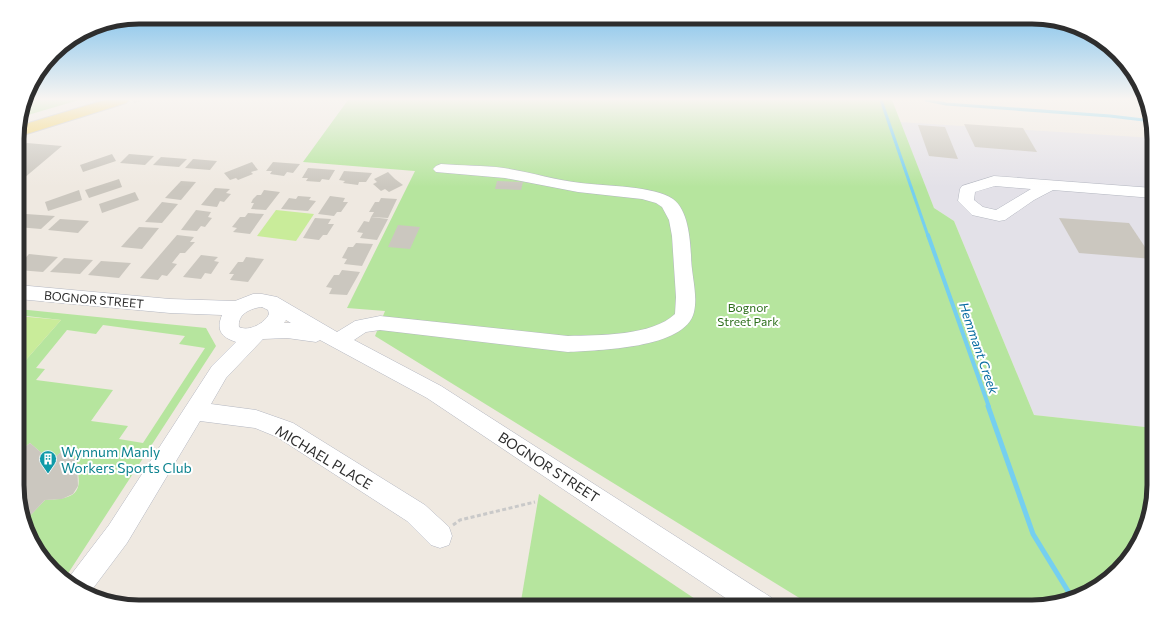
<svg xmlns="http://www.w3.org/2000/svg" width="1171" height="624" font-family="Commissioner,sans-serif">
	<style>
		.industrial { fill: #e3e1e8 }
		.green { fill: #b6e59e; fill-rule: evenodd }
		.pitch { fill: #c9ec9a }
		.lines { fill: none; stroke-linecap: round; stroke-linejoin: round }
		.stream-far2 { stroke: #75cff0; stroke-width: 3 }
		.stream-far1 { stroke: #75cff0; stroke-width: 4 }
		.stream { stroke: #75cff0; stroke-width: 5 }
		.building { fill: #cbc7bf }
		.minor-casing { stroke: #b4b7c1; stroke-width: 1 }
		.major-casing { stroke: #c9c9c9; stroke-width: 2 }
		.path-far1 { stroke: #c9c9c9; stroke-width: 2; stroke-dasharray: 2.5 1.5; stroke-linecap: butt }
		.path { stroke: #c9c9c9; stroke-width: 3; stroke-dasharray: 4 2.5; stroke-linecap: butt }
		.minor { fill: #fff; fill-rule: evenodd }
		.major { fill: #f2d163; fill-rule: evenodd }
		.labels { text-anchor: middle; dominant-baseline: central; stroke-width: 4; stroke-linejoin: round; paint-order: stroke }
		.street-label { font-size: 12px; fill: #2e2e2e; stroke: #fff }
		.park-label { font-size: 12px; fill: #2c6e1b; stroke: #fff }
		.water-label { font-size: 13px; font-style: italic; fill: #0d6fa3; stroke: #fff }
		.near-culture-label { font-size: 14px; fill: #0d838f; stroke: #fff; text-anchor: start }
		.near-street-label { font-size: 14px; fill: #2e2e2e; stroke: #fff }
		.rim { fill: none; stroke: #2e2e2e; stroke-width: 5 }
	</style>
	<rect width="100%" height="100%" fill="#efe9e1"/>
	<!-- industrial -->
	<polygon class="industrial" points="899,122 1153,138 1154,428 1034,415 954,221 934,208"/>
	<!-- green -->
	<g class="green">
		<polygon points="26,100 79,100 21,117"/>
		<polygon points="348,100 892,100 934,208 954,221 1034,415 1154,428 1154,485 1141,539 1099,587 1040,607 814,607 375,336 385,311 347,308 415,171 303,162"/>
		<path d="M18,309L206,328L216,346L67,575C43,572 34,540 26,520L45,500C56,499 74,500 78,487C80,480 77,468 77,461L63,450L51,461L30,443L18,452V369L61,320L18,315ZM103,325L185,336L179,344L205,348L143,443L119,439L128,426L91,421L113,390L36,380L45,369L36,368L67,330L96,334Z"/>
		<polygon points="539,494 707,607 520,607"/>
	</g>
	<!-- pitch -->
	<g class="pitch">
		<polygon points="276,210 314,214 296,241 257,236"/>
		<polygon points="18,316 61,320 18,369"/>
	</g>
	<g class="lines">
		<!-- stream-far2 -->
		<g class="stream-far2">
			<polyline points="881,100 928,236"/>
			<polyline points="926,100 946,104 1110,116 1152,121"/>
		</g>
		<!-- stream-far1 -->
		<polyline class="stream-far1" points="928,235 989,407"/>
		<!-- stream -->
		<polyline class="stream" points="988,406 1033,534 1071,596"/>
	</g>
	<!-- building -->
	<g class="building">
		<polygon points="964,124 1023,128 1037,152 975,147"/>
		<polygon points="918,125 945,127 958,159 929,156"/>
		<polygon points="27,143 62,146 17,184 17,150"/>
		<polygon points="112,154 116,161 83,172 80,165"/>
		<polygon points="129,154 154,156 145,165 120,163"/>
		<polygon points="161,157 187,159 179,167 153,165"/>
		<polygon points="193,159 217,161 210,170 185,168"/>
		<polygon points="252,162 258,170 251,172 253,174 238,180 236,178 230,180 224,173"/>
		<polygon points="273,162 286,163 300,164 293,173 287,172 284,176 270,174 272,171 266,171"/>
		<polygon points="308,168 322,169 335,170 329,180 322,179 320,182 306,181 308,178 302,178"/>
		<polygon points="344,171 372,173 366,182 359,182 358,185 343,183 345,181 339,180"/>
		<polygon points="388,172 395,179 403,185 389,192 385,189 381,191 373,184 377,182 374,179"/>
		<polygon points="119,179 122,187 89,198 85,190"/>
		<polygon points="181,181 196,182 181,200 165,198"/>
		<polygon points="497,181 523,182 521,190 495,189"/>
		<polygon points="215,188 230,189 226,193 231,194 224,202 220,201 217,207 201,205"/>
		<polygon points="79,190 82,200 48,211 45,202"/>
		<polygon points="264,190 280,192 266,210 251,209 254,203 251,203 253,199 257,195 261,195"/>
		<polygon points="135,192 139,200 102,213 99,204"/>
		<polygon points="298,196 311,197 309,200 316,201 308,211 281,209 289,198 296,199"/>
		<polygon points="330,196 345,198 343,202 348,202 341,212 337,212 334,216 318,214"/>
		<polygon points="381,198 397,199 388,218 371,217 374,212 369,212 375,202 379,202"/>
		<polygon points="162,202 178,204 162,223 145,222"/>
		<polygon points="196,210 211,212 208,217 212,218 205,227 201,226 197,231 181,230"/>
		<polygon points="248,213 264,214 250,234 233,232 237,228 232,227 240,217 245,217"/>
		<polygon points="26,214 55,216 41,229 17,227 17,221"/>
		<polygon points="371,217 388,219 377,240 360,238 363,233 357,232 364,221 369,222"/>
		<polygon points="315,218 331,219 328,224 334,224 327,235 323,235 319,240 303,238"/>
		<polygon points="1059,218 1129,223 1153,259 1079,253"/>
		<polygon points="60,219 89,221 78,233 48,230"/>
		<polygon points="398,225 420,227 410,249 388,247"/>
		<polygon points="139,227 159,228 142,249 121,247"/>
		<polygon points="177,235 194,237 190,242 195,242 185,253 180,253 172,263 177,264 167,276 162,275 158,280 140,278"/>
		<polygon points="356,243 373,244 362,266 344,264 347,259 342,258 348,247 353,247"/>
		<polygon points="29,254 58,257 43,272 18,270 18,266"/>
		<polygon points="201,255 218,257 214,261 219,262 211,274 205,273 201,279 183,277"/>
		<polygon points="246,257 264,259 248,282 230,280 234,274 229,274 238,262 243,262"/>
		<polygon points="64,258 93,260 80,274 50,272"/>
		<polygon points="101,261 131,263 119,278 88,275"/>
		<polygon points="342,270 360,272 347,295 329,294 332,288 326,287 334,275 339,275"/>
		<polygon points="30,443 51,461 63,450 77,461 78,486 73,494 62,499 45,500 26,520 18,501 18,452"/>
	</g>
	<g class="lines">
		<!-- minor casing -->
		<g class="minor-casing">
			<g id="minor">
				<path d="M441,164C462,166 483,165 504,168C530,172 555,180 581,183C605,186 655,186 673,199C688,210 690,238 691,255C691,274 698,294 694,312C686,349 597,350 568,352L380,330L366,332L354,340L441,386L772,598L776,607H739L427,398L320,340L316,342L287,338L263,339L226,378L211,404L256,410L293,423L425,505L449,527L452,536L449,545L440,548L431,545L407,521L277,437L255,428L200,421L127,543L88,595L85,594L67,580L109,525L212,366L236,342C221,337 216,330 222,315L170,313L18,299V285L170,299L235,301L253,294H262L277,297L337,332L355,321L380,316L568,336C599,335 652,336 675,314L676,297L672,236L669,220L662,207L656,203L642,199L578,192L505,178L436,172L433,169L436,166ZM262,307L268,310L269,314C265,323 249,332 239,327C237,314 251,308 262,307ZM286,320L291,323H284Z"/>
				<path d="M994,176L1153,188V198L1053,190L1034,200L1005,220L999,221L972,215L958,201L960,189L962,186ZM995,186L1031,189L996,210L983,207L974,200L975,192Z"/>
			</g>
		</g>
		<!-- major casing -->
		<g class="major-casing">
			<polygon id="major" points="105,100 129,100 126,103 17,137 19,126"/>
		</g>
		<!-- path-far1 -->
		<polyline class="path-far1" points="134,102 141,100"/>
		<!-- path -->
		<polyline class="path" points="453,525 460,520 535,502"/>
		<!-- minor -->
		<use href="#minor" class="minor"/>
		<!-- major -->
		<use href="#major" class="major"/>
	</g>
	<!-- sky -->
	<linearGradient id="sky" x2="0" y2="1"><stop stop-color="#7abfeb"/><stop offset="0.53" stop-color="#f8f5f2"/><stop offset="1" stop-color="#f8f5f2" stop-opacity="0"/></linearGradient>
	<rect width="1171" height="187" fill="url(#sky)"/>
	<!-- icons -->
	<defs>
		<g id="building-pin" transform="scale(0.9)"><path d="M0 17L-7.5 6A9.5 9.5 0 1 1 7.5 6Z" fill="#0f9aa8" stroke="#fff"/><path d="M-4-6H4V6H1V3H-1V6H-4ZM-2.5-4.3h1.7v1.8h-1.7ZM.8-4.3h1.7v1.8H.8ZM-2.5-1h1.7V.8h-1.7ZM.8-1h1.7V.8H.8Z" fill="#fff"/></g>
	</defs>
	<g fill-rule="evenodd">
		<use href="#building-pin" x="48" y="459"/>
	</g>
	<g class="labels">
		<!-- street labels -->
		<g class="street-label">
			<text transform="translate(94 299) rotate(5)">BOGNOR STREET</text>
		</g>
		<!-- park labels -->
		<g class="park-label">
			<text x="748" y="307">Bognor<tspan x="748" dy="14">Street Park</tspan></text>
		</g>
		<!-- water labels -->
		<g class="water-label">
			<text transform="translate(979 348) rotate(71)">Hemmant Creek</text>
		</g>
		<!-- near-culture labels -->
		<g class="near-culture-label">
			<text x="61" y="451">Wynnum Manly<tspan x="61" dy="16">Workers Sports Club</tspan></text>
		</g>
		<!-- near-street labels -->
		<g class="near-street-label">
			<text transform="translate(324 457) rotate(31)">MICHAEL PLACE</text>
			<text transform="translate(549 467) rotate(33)">BOGNOR STREET</text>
		</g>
	</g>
	<!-- crop -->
	<path d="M0 0H1171V624H0ZM139 24H1032A115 115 0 0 1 1147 139V485A115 115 0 0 1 1032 600H139A115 115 0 0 1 24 485V139A115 115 0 0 1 139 24Z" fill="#fff" fill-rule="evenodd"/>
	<path class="rim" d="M139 24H1032A115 115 0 0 1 1147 139V485A115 115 0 0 1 1032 600H139A115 115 0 0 1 24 485V139A115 115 0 0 1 139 24Z"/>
</svg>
